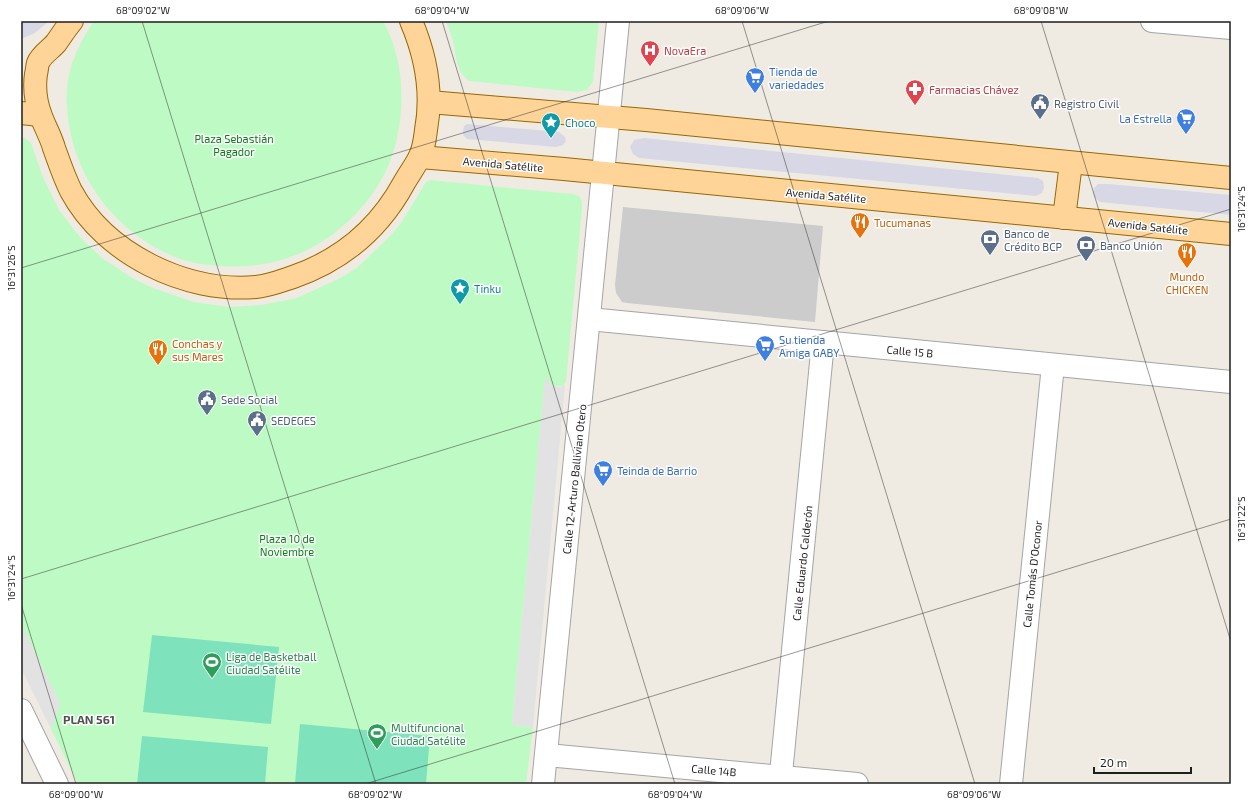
<svg xmlns="http://www.w3.org/2000/svg" width="1252" height="805" font-family="'Exo 2',sans-serif">
	<style>
		.religious { fill: #ccc }
		.park { fill: #befbc4 }
		.pitch { fill: #7ee2bc }
		.parking { fill: #e2e2e2 }
		.plaza { fill: #d8d7e5 }
		.lines { fill: none; stroke-linecap: round; stroke-linejoin: round }
		.minor-casing { stroke: #a5a5a5; stroke-width: 24 }
		.major-casing { stroke: #986700; stroke-width: 24 }
		.minor { stroke: #fff; stroke-width: 22 }
		.major { stroke: #ffd499; stroke-width: 22 }
		.ticks { fill: none; stroke: #1e1e1e; stroke-width: 1; stroke-opacity: 0.45 }
		.labels { text-anchor: middle; dominant-baseline: central; stroke-width: 3; stroke-linejoin: round; paint-order: stroke }
		.health-label { font-size: 11px; fill: #be3a42; stroke: #fff; text-anchor: start }
		.shop-label { font-size: 11px; fill: #366cbe; stroke: #fff; text-anchor: start }
		.service-label { font-size: 11px; fill: #4e5e75; stroke: #fff; text-anchor: start }
		.culture-label { font-size: 11px; fill: #0d838f; stroke: #fff; text-anchor: start }
		.park-label { font-size: 11px; fill: #078013; stroke: #fff }
		.street-label { font-size: 11px; fill: #1e1e1e; stroke: #fff }
		.food-label { font-size: 11px; fill: #c56008; stroke: #fff; text-anchor: start }
		.leisure-label { font-size: 11px; fill: #27864d; stroke: #fff; text-anchor: start }
		.neighbourhood-label { font-size: 12px; font-weight: bold; fill: #515151; stroke: #fff }
		.neatline { fill: none; stroke: #1e1e1e; stroke-width: 1.5 }
		.ticks-label { font-size: 10px; text-anchor: middle; fill: #1e1e1e }
	</style>
	<rect width="100%" height="100%" fill="#efebe3"/>
	<!-- religious -->
	<polygon class="religious" points="623,207 823,226 815,322 627,303 622,302 616,293 615,285"/>
	<!-- park -->
	<g class="park">
		<path d="M94,21H383C405,59 406,112 393,153C383,184 363,210 337,231C301,260 256,271 210,265C198,264 184,261 173,256C116,232 76,180 68,119C67,109 66,98 67,88C69,64 80,41 94,21Z"/>
		<path d="M446,21H599L593,82L587,90L577,92L469,81C456,70 457,61 454,45C452,37 449,29 446,21Z"/>
		<path d="M21,136L25,138L31,143L43,177L59,210L80,237L102,258L134,279L153,288L194,302L229,307L261,305L297,298L342,277L358,267L391,235L401,223L426,182L430,180L562,193C574,194 584,193 582,209L566,382L563,386H553L549,384V378L545,379L512,725L533,727L526,784H78L51,729L60,703L21,624Z"/>
	</g>
	<!-- pitch -->
	<g class="pitch">
		<polygon points="152,635 279,647 271,724 143,712"/>
		<polygon points="300,724 430,736 426,784 295,784"/>
		<polygon points="142,736 268,747 265,784 137,784"/>
	</g>
	<!-- parking -->
	<g class="parking">
		<polygon points="545,378 549,378 549,384 553,386 561,387 565,385 533,727 512,725"/>
		<polygon points="21,624 60,703 51,729 21,668"/>
	</g>
	<!-- plaza -->
	<g class="plaza">
		<polygon points="21,21 49,21 35,33 21,39"/>
		<polygon points="467,124 559,132 565,137 566,141 563,145 556,147 467,139 463,135 463,131 464,126"/>
		<polygon points="644,138 1038,178 1043,181 1044,188 1042,193 1036,196 639,158 633,154 630,147 634,140"/>
		<polygon points="1098,184 1108,184 1231,195 1231,215 1100,202 1094,197 1093,192 1094,188"/>
	</g>
	<g class="lines">
		<!-- minor casing -->
		<g class="minor-casing">
			<g id="minor">
				<polyline points="1152,21 1231,28"/>
				<polyline points="589,319 1231,382"/>
				<polyline points="21,710 57,784"/>
				<polyline points="547,755 857,784"/>
				<polyline points="543,784 618,21"/>
				<polyline points="780,784 823,342"/>
				<polyline points="1011,784 1053,365"/>
			</g>
		</g>
		<!-- major casing -->
		<g class="major-casing">
			<g id="major">
				<path d="M72,21C66,28 61,36 56,43C51,49 41,55 38,63C37,66 37,71 36,74C34,88 36,103 41,116C45,127 51,137 54,148C59,162 64,177 71,191C105,254 185,293 256,287C268,286 281,281 293,277C342,260 379,229 404,183C409,174 416,165 420,156C424,148 425,138 426,130C433,92 426,56 411,21"/>
				<polyline points="429,102 646,120 1231,178"/>
				<polyline points="21,113 40,115"/>
				<polyline points="420,157 564,169 1231,234"/>
				<polyline points="1064,218 1071,163"/>
			</g>
		</g>
		<!-- minor -->
		<use href="#minor" class="minor"/>
		<!-- major -->
		<use href="#major" class="major"/>
	</g>
	<!-- ticks -->
	<path class="ticks" d="M142,21L376,784M442,21L675,784M742,21L975,784M1041,21L1231,642M21,268L829,21M21,579L1231,209M21,604L76,784M365,784L1231,519"/>
	<!-- icons -->
	<defs>
		<g id="hospital-pin" transform="scale(1)"><path d="M0 17L-7.5 6A9.5 9.5 0 1 1 7.5 6Z" fill="#e0444e" stroke="#fff"/><path d="M-5-5h3v3.5h4V-5h3V5h-3V1.5h-4V5h-3Z" fill="#fff"/></g>
		<g id="supermarket-pin" transform="scale(1)"><path d="M0 17L-7.5 6A9.5 9.5 0 1 1 7.5 6Z" fill="#3f7fe0" stroke="#fff"/><path d="M-6-5.5h2.5l.6 2H6L4.5 2H-2.5L-4.4-4H-6ZM-1.5 3.2a1.3 1.3 0 1 0 .1 0ZM3 3.2a1.3 1.3 0 1 0 .1 0Z" fill="#fff"/></g>
		<g id="pharmacy-pin" transform="scale(1)"><path d="M0 17L-7.5 6A9.5 9.5 0 1 1 7.5 6Z" fill="#e0444e" stroke="#fff"/><path d="M-2-6h4v4h4v4h-4v4h-4v-4h-4v-4h4Z" fill="#fff"/></g>
		<g id="civic-pin" transform="scale(1)"><path d="M0 17L-7.5 6A9.5 9.5 0 1 1 7.5 6Z" fill="#5c6f8a" stroke="#fff"/><path d="M-.6-6.5H3V-4.5H.6V-3L4-1V1h2V6H-6V1h2V-1L-.6-3ZM-1.2 2.5V6h2.4V2.5Z" fill="#fff"/></g>
		<g id="sight-pin" transform="scale(1)"><path d="M0 17L-7.5 6A9.5 9.5 0 1 1 7.5 6Z" fill="#0f9aa8" stroke="#fff"/><path d="M0-6L1.8-2.2L6-1.7L2.9 1.2L3.7 5.4L0 3.3L-3.7 5.4L-2.9 1.2L-6-1.7L-1.8-2.2Z" fill="#fff"/></g>
		<g id="restaurant-pin" transform="scale(1)"><path d="M0 17L-7.5 6A9.5 9.5 0 1 1 7.5 6Z" fill="#e8710a" stroke="#fff"/><path d="M-5-6h1v4h1v-4h1v4h1v-4h1v5L-1.5 .5V6h-2V.5L-5-1ZM5-6V6H3V1.5H1.5Q1.5-4 5-6Z" fill="#fff"/></g>
		<g id="bank-pin" transform="scale(1)"><path d="M0 17L-7.5 6A9.5 9.5 0 1 1 7.5 6Z" fill="#5c6f8a" stroke="#fff"/><path d="M-6-4H6V4H-6ZM0-2.3a2.3 2.3 0 1 0 0 4.6a2.3 2.3 0 1 0 0-4.6Z" fill="#fff"/></g>
		<g id="stadium-pin" transform="scale(1)"><path d="M0 17L-7.5 6A9.5 9.5 0 1 1 7.5 6Z" fill="#2e9e5b" stroke="#fff"/><path d="M0-5a6.5 5 0 1 0 0 10a6.5 5 0 1 0 0-10ZM-3.5-1.8h7v3.6h-7Z" fill="#fff"/></g>
	</defs>
	<g fill-rule="evenodd">
		<use href="#hospital-pin" x="650" y="50"/>
		<use href="#supermarket-pin" x="755" y="77"/>
		<use href="#pharmacy-pin" x="915" y="89"/>
		<use href="#civic-pin" x="1040" y="103"/>
		<use href="#supermarket-pin" x="1186" y="118"/>
		<use href="#sight-pin" x="551" y="122"/>
		<use href="#restaurant-pin" x="860" y="222"/>
		<use href="#bank-pin" x="990" y="239"/>
		<use href="#bank-pin" x="1086" y="245"/>
		<use href="#restaurant-pin" x="1187" y="252"/>
		<use href="#sight-pin" x="460" y="288"/>
		<use href="#supermarket-pin" x="765" y="345"/>
		<use href="#restaurant-pin" x="158" y="349"/>
		<use href="#civic-pin" x="207" y="399"/>
		<use href="#civic-pin" x="257" y="420"/>
		<use href="#supermarket-pin" x="603" y="470"/>
		<use href="#stadium-pin" x="212" y="662"/>
		<use href="#stadium-pin" x="377" y="733"/>
	</g>
	<g class="labels">
		<!-- health labels -->
		<g class="health-label">
			<text x="664" y="50">NovaEra</text>
			<text x="929" y="89">Farmacias Chávez</text>
		</g>
		<!-- shop labels -->
		<g class="shop-label">
			<text x="769" y="71">Tienda de<tspan x="769" dy="13">variedades</tspan></text>
			<text x="1172" y="118" text-anchor="end">La Estrella</text>
			<text x="779" y="339">Su tienda<tspan x="779" dy="13">Amiga GABY</tspan></text>
			<text x="617" y="470">Teinda de Barrio</text>
		</g>
		<!-- service labels -->
		<g class="service-label">
			<text x="1054" y="103">Registro Civil</text>
			<text x="1004" y="233">Banco de<tspan x="1004" dy="13">Crédito BCP</tspan></text>
			<text x="1100" y="245">Banco Unión</text>
			<text x="221" y="399">Sede Social</text>
			<text x="271" y="420">SEDEGES</text>
		</g>
		<!-- culture labels -->
		<g class="culture-label">
			<text x="565" y="122">Choco</text>
			<text x="474" y="288">Tinku</text>
		</g>
		<!-- park labels -->
		<g class="park-label">
			<text x="234" y="138">Plaza Sebastián<tspan x="234" dy="13">Pagador</tspan></text>
			<text x="287" y="538">Plaza 10 de<tspan x="287" dy="13">Noviembre</tspan></text>
		</g>
		<!-- street labels -->
		<g class="street-label">
			<text transform="translate(503 164) rotate(5)">Avenida Satélite</text>
			<text transform="translate(826 195) rotate(5)">Avenida Satélite</text>
			<text transform="translate(1148 226) rotate(6)">Avenida Satélite</text>
			<text transform="translate(910 351) rotate(5)">Calle 15 B</text>
			<text transform="translate(574 479) rotate(-84)">Calle 12-Arturo Ballivian Otero</text>
			<text transform="translate(802 563) rotate(-84)">Calle Eduardo Calderón</text>
			<text transform="translate(1032 574) rotate(-84)">Calle Tomás D'Oconor</text>
			<text transform="translate(714 770) rotate(5)">Calle 14B</text>
		</g>
		<!-- food labels -->
		<g class="food-label">
			<text x="874" y="222">Tucumanas</text>
			<text x="1187" y="276" text-anchor="middle">Mundo<tspan x="1187" dy="13">CHICKEN</tspan></text>
			<text x="172" y="343">Conchas y<tspan x="172" dy="13">sus Mares</tspan></text>
		</g>
		<!-- leisure labels -->
		<g class="leisure-label">
			<text x="226" y="656">Liga de Basketball<tspan x="226" dy="13">Ciudad Satélite</tspan></text>
			<text x="391" y="727">Multifuncional<tspan x="391" dy="13">Ciudad Satélite</tspan></text>
		</g>
		<!-- neighbourhood labels -->
		<g class="neighbourhood-label">
			<text x="89" y="719">PLAN 561</text>
		</g>
	</g>
	<!-- border -->
	<rect width="1252" height="805" fill="none" stroke="#ffffff" stroke-width="44"/>
	<!-- scale -->
	<path d="M1094 767v6h97v-6" fill="none" stroke="#1e1e1e" stroke-width="2"/>
	<text x="1100" y="767" font-size="12" fill="#1e1e1e" stroke="#ffffff" stroke-width="3" paint-order="stroke">20 m</text>
	<rect x="22" y="22" width="1208" height="761" class="neatline"/>
	<g class="ticks-label">
		<text x="143" y="14">68°09'02"W</text>
		<text x="442" y="14">68°09'04"W</text>
		<text x="742" y="14">68°09'06"W</text>
		<text x="1041" y="14">68°09'08"W</text>
		<text transform="translate(1241 209) rotate(-90)" y="4">16°31'24"S</text>
		<text transform="translate(11 268) rotate(-90)" y="4">16°31'26"S</text>
		<text transform="translate(1241 519) rotate(-90)" y="4">16°31'22"S</text>
		<text transform="translate(11 578) rotate(-90)" y="4">16°31'24"S</text>
		<text x="76" y="798">68°09'00"W</text>
		<text x="375" y="798">68°09'02"W</text>
		<text x="675" y="798">68°09'04"W</text>
		<text x="974" y="798">68°09'06"W</text>
	</g>
</svg>
